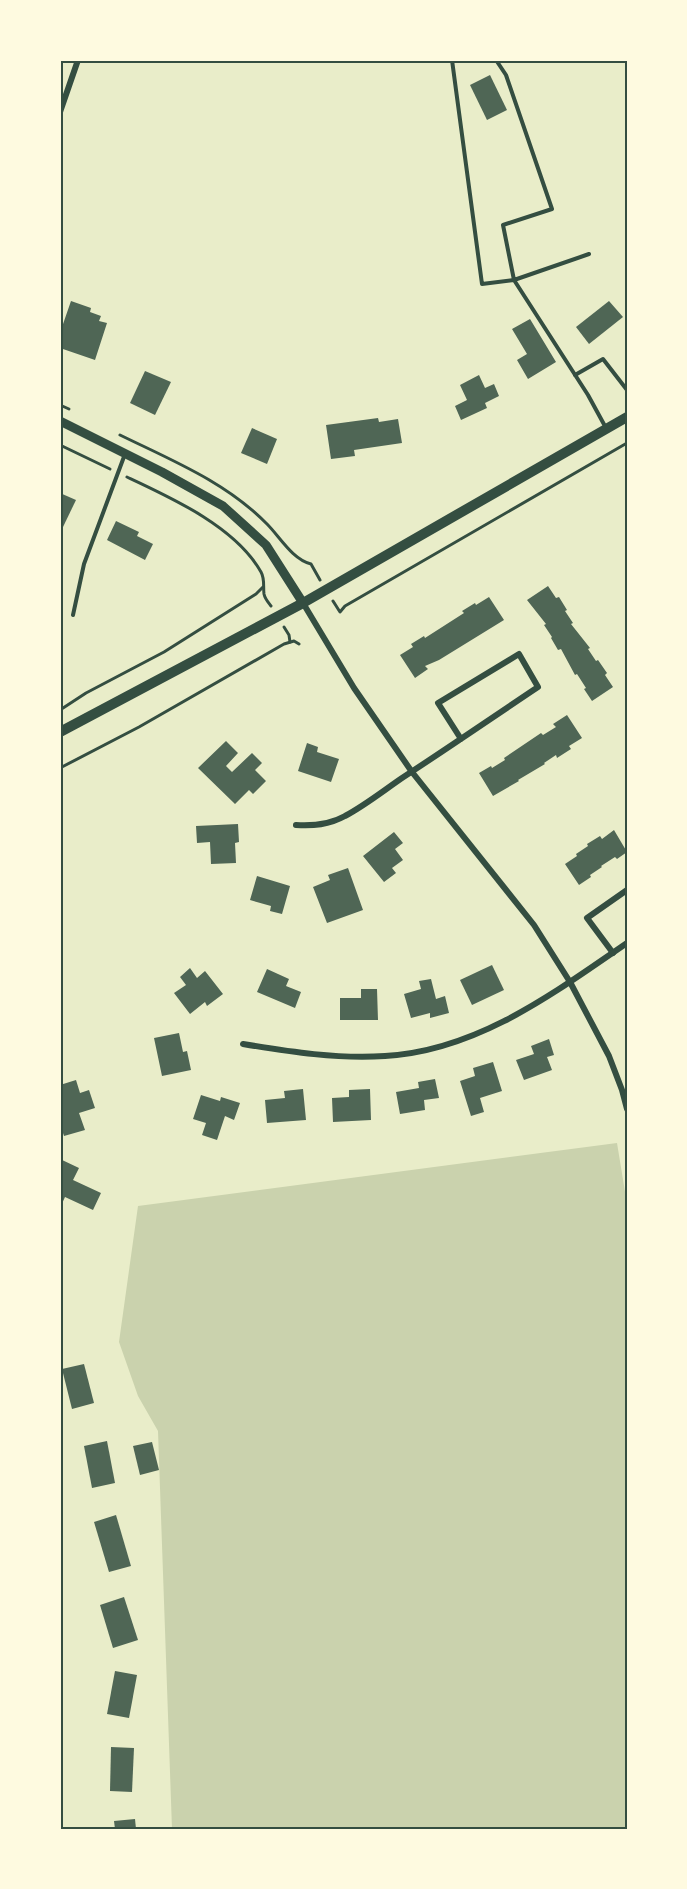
<svg xmlns="http://www.w3.org/2000/svg" width="687" height="1889" font-family="'Roboto Serif',serif">
	<style>
		.green { fill: #cad2ad }
		.building { fill: #4f6655 }
		.lines { fill: none; stroke-linecap: round; stroke-linejoin: round }
		.path { stroke: #344e41; stroke-width: 3 }
		.service { stroke: #344e41; stroke-width: 4 }
		.minor { stroke: #344e41; stroke-width: 6 }
		.tertiary { stroke: #344e41; stroke-width: 9 }
		.secondary { stroke: #344e41; stroke-width: 10 }
		.neatline { fill: none; stroke: #344e41; stroke-width: 2 }
	</style>
	<rect width="100%" height="100%" fill="#e9edc9"/>
	<!-- green -->
	<polygon class="green" points="617,1143 627,1204 627,1829 172,1829 158,1431 138,1396 119,1342 138,1206"/>
	<!-- building -->
	<g class="building">
		<polygon points="490,75 507,110 487,120 470,85"/>
		<polygon points="71,301 91,308 90,312 101,316 99,321 107,323 95,360 60,348 60,326 62,327"/>
		<polygon points="609,301 623,317 589,344 576,327"/>
		<polygon points="530,319 556,362 528,379 517,360 527,354 512,329"/>
		<polygon points="145,371 171,382 155,415 130,403"/>
		<polygon points="479,375 485,388 494,384 499,396 485,403 487,408 461,420 455,406 467,400 460,385"/>
		<polygon points="378,418 379,422 398,419 402,443 354,450 355,456 331,459 326,425"/>
		<polygon points="252,428 277,439 267,464 241,453"/>
		<polygon points="60,493 76,500 63,527 60,526"/>
		<polygon points="116,521 139,532 137,536 153,544 145,560 107,540"/>
		<polygon points="548,586 556,598 559,597 567,610 565,611 573,623 571,624 590,648 588,649 596,661 598,660 607,673 605,675 613,687 592,701 584,689 586,688 577,674 575,675 561,649 558,650 551,638 552,637 544,625 546,624 527,600"/>
		<polygon points="489,597 504,620 439,660 425,666 428,669 415,678 400,655 413,647 411,644 424,636 425,638 464,613 462,611 475,603 476,605"/>
		<polygon points="567,715 582,738 569,746 571,749 557,758 556,755 544,763 545,764 518,780 519,781 493,796 479,773 491,766 492,768 505,760 504,758 541,733 543,735 556,727 553,724"/>
		<polygon points="226,741 238,753 226,766 232,772 252,753 262,763 255,770 266,781 253,794 249,790 235,804 198,768"/>
		<polygon points="307,743 318,747 317,752 339,759 331,782 298,771"/>
		<polygon points="238,824 239,842 235,843 236,863 211,864 210,842 197,843 196,826"/>
		<polygon points="614,830 627,852 617,859 615,857 601,866 602,867 590,875 591,877 579,885 565,864 577,856 576,854 588,846 587,844 600,836 602,839"/>
		<polygon points="394,832 403,843 395,849 403,860 392,868 396,873 384,882 363,856"/>
		<polygon points="348,868 363,910 327,923 313,887 330,880 328,875"/>
		<polygon points="257,876 290,886 282,914 270,911 271,906 250,900"/>
		<polygon points="492,965 504,990 472,1005 460,980"/>
		<polygon points="190,968 197,978 205,971 223,994 207,1006 205,1002 190,1014 174,993 186,985 180,977"/>
		<polygon points="267,969 289,979 286,986 301,992 295,1008 257,992"/>
		<polygon points="431,979 436,999 445,996 449,1013 430,1018 430,1013 411,1018 404,994 421,989 419,981"/>
		<polygon points="361,989 377,989 378,1020 340,1020 340,998 361,998"/>
		<polygon points="179,1033 183,1052 187,1051 191,1070 162,1076 154,1038"/>
		<polygon points="549,1039 554,1055 547,1057 552,1070 524,1080 516,1060 534,1054 531,1046"/>
		<polygon points="493,1062 502,1091 480,1098 484,1112 471,1116 460,1081 475,1076 473,1068"/>
		<polygon points="435,1079 439,1098 424,1100 425,1110 400,1114 396,1092 419,1088 418,1082"/>
		<polygon points="76,1080 80,1093 89,1090 95,1108 79,1113 85,1130 64,1136 60,1124 60,1085"/>
		<polygon points="303,1089 306,1120 267,1123 265,1100 285,1098 284,1091"/>
		<polygon points="370,1089 371,1120 333,1122 332,1098 349,1097 349,1090"/>
		<polygon points="201,1095 220,1101 221,1097 240,1103 234,1120 225,1116 217,1140 202,1135 206,1123 193,1119"/>
		<polygon points="60,1159 79,1168 73,1180 101,1193 93,1210 65,1197 60,1208"/>
		<polygon points="84,1364 94,1403 72,1409 62,1369"/>
		<polygon points="107,1441 115,1483 92,1488 84,1446"/>
		<polygon points="152,1442 159,1470 140,1475 133,1446"/>
		<polygon points="116,1515 131,1566 109,1572 94,1522"/>
		<polygon points="124,1597 138,1640 113,1648 100,1605"/>
		<polygon points="115,1671 137,1675 129,1718 107,1714"/>
		<polygon points="111,1747 134,1748 132,1792 110,1791"/>
		<polygon points="135,1819 136,1829 115,1829 114,1821"/>
	</g>
	<g class="lines">
		<!-- path -->
		<g class="path">
			<polyline points="60,405 69,409"/>
			<path d="M120,435C171,460 226,482 267,524C280,537 292,559 311,564L320,580"/>
			<polyline points="60,445 110,469"/>
			<path d="M127,477C172,498 236,527 261,572C265,579 263,586 264,594C265,599 268,602 271,606"/>
			<polyline points="333,601 340,612 345,606 627,443"/>
			<polyline points="284,627 289,635 290,642"/>
			<polyline points="60,710 86,693 164,652 256,594 263,587"/>
			<polyline points="60,768 139,727 284,644 294,641 299,644"/>
		</g>
		<!-- service -->
		<g class="service">
			<polyline points="452,60 482,284 514,280 588,395 606,428"/>
			<polyline points="496,60 506,75 552,209 503,225 514,280 589,254"/>
			<polyline points="575,375 603,359 627,390"/>
			<polyline points="73,615 84,564 125,454"/>
		</g>
		<!-- minor -->
		<g class="minor">
			<polyline points="60,112 78,60"/>
			<polyline points="303,603 354,688 412,772 534,925 570,982 609,1056 622,1090 627,1109"/>
			<path d="M296,825C313,826 329,825 345,816C364,806 383,791 402,778C448,748 493,717 538,687L519,654L438,703L461,739"/>
			<polyline points="613,953 587,918 627,890"/>
			<path d="M243,1044C291,1052 337,1059 385,1056C477,1051 554,993 627,943"/>
		</g>
		<!-- tertiary -->
		<polyline class="tertiary" points="60,421 162,472 223,506 266,545 303,603"/>
		<!-- secondary -->
		<polyline class="secondary" points="60,732 303,603 627,417"/>
	</g>
	<!-- border -->
	<rect width="687" height="1889" fill="none" stroke="#fefae0" stroke-width="123"/>
	<rect x="62" y="62" width="564" height="1766" class="neatline"/>
</svg>
